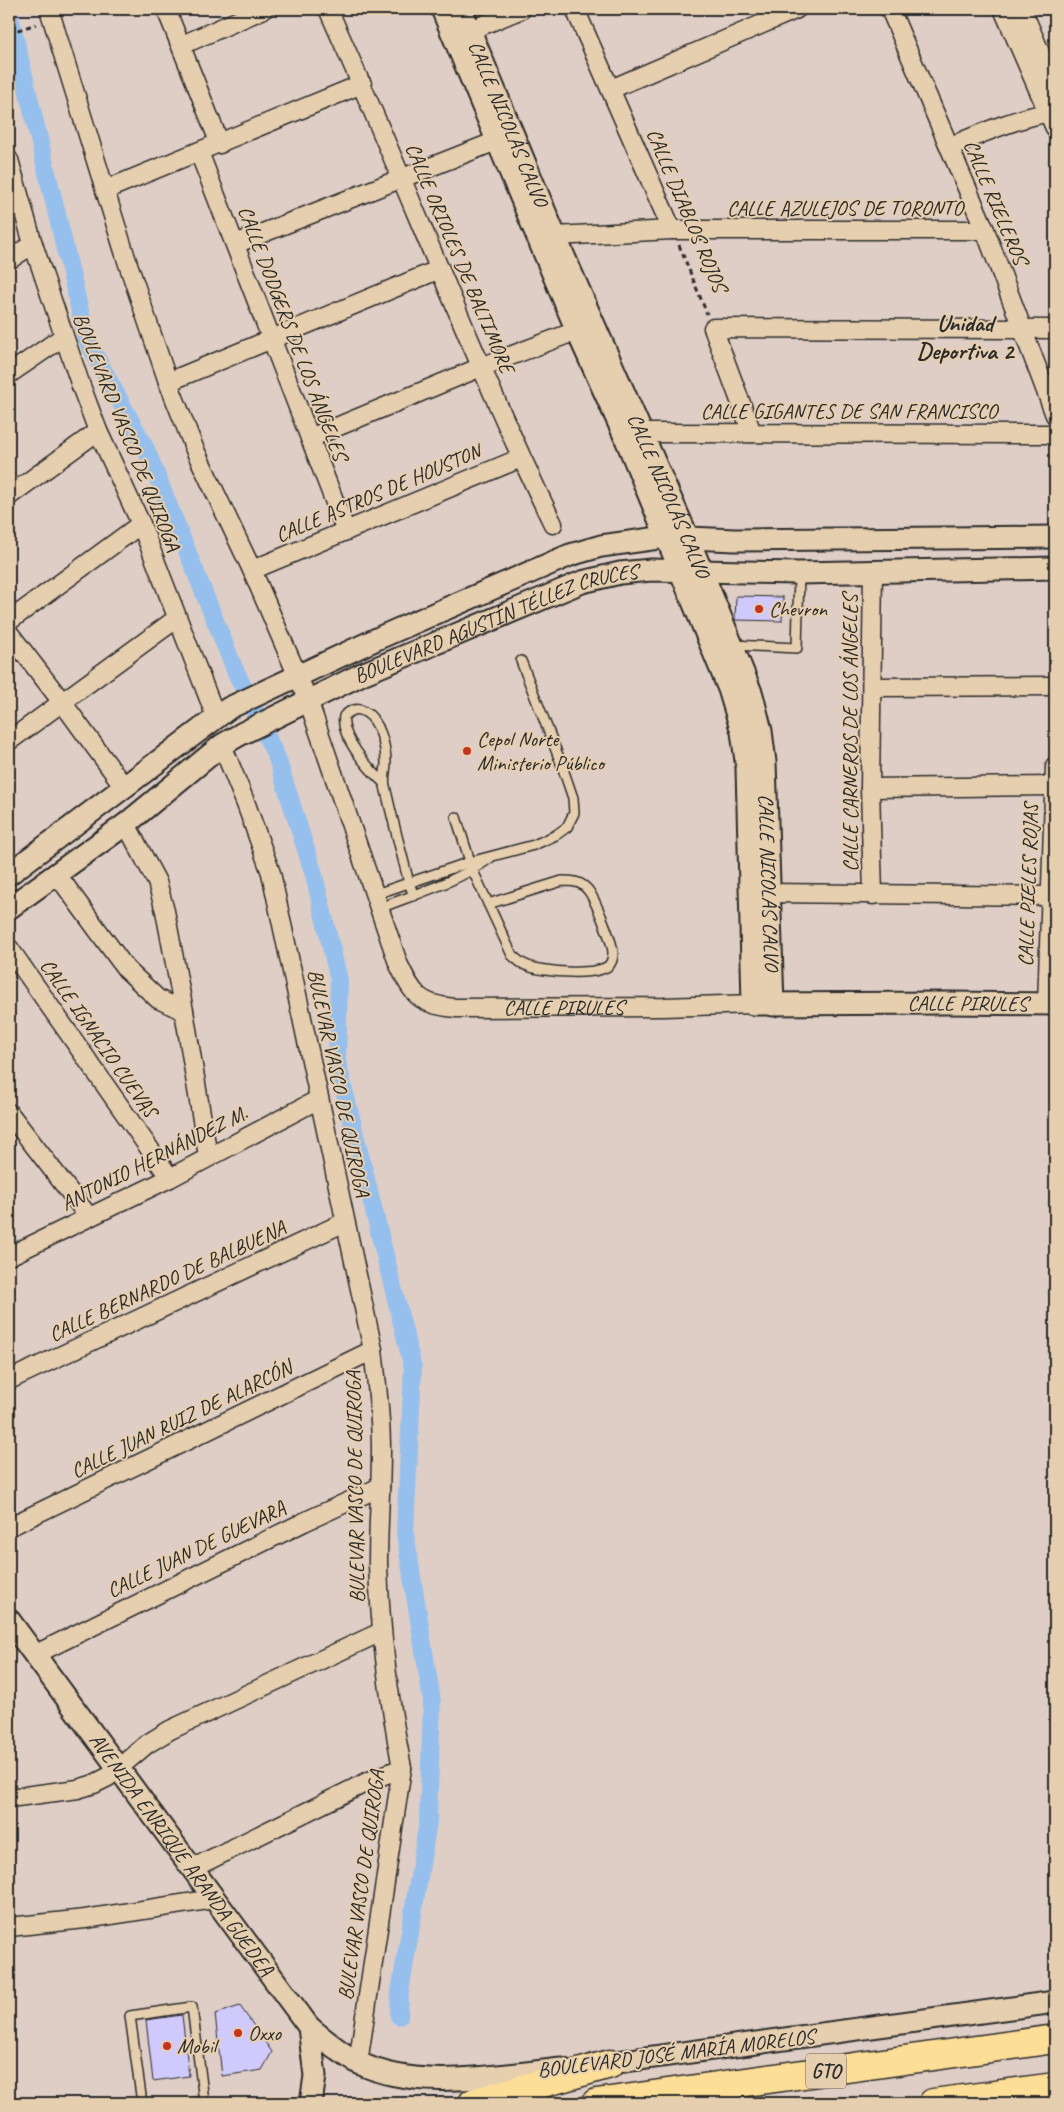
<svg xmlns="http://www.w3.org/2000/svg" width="1064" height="2112" font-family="Caveat,sans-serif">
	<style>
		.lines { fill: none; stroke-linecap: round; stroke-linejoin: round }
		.canal { stroke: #95c0ee; stroke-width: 18 }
		.building { fill: #d0cafc; stroke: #2b2b2b }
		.service-casing { stroke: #2b2b2b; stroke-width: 12 }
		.minor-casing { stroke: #2b2b2b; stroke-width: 21 }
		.tertiary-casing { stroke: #2b2b2b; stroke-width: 25 }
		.primary-casing { stroke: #2b2b2b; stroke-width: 31 }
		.path { stroke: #2b2b2b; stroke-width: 3; stroke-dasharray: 5 4; stroke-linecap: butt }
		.service { stroke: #e6cfaf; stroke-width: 9 }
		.minor { stroke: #e6cfaf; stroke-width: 18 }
		.tertiary { stroke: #e6cfaf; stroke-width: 21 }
		.primary { stroke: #fdde96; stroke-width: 28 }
		.poi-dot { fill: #c8321e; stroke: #e6cfaf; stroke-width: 2 }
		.labels { text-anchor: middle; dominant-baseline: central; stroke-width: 4; stroke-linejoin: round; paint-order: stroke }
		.shield { fill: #e6cfaf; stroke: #635c53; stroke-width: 1 }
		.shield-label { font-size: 20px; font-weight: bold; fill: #2b2b2b }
		.street-label { font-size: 21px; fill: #2b2b2b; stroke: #e6cfaf }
		.poi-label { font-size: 21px; fill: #2b2b2b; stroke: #e6cfaf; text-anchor: start }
		.quarter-label { font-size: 24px; font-weight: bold; fill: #2b2b2b; stroke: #e6cfaf }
	</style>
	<rect width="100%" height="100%" fill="#dfcec6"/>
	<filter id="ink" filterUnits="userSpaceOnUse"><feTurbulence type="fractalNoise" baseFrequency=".02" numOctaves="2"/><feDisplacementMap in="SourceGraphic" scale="10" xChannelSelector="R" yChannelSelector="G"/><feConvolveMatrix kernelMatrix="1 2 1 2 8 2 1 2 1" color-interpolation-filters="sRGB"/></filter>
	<g filter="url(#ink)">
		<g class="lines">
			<!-- canal -->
			<polyline class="canal" points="9,13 87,340 146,449 235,670 277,758 314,875 339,980 337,1062 413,1368 405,1533 432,1701 428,1822 400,1992 399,2016"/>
		</g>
		<!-- building -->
		<g class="building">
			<polygon points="736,596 783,597 782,621 735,620"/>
			<polygon points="240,2006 272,2052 262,2070 222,2076 215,2014"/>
			<polygon points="182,2015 189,2076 153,2081 146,2020"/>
		</g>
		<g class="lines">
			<!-- service casing -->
			<g class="service-casing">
				<g id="service">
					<polyline points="732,645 797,648 799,574"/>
					<path d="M384,783C369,769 340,737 344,716C351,710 357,707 365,712C380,720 386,747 386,763C386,771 383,778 385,786C392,818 401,851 409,883L414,896"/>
					<path d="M456,817L473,871L512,955C517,960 522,964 528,966C542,972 601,977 610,964C612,961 613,957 613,953C613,943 594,896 587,889C580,881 572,881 562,881L488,904"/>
					<polyline points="376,894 470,862 534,845 556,835 567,827 574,813 573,798 561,763 521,661"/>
					<path d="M380,908C418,893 457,882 490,858"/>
					<polyline points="142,2103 130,2016 192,2007 204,2101 192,2103"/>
				</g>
			</g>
			<!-- minor casing -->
			<g class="minor-casing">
				<g id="minor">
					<path id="s1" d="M49,9L127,261L168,382L195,450L252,570L308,700L398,963C413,995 419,1005 456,1008L664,1007L753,1004"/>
					<polyline points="166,9 220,144"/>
					<path d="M328,9C405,179 471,355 553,524"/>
					<polyline points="575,9 672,230"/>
					<polyline points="890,9 985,230 1055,415"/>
					<polyline points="1003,9 1055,128"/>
					<polyline points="1022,9 1055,88"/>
					<polyline points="471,30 522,9"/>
					<polyline points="182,45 264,9"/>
					<polyline points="611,89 797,9"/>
					<path d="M949,147C984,132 1017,118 1055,111"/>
					<polyline points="199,152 346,531"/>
					<polyline points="9,160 33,244 81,386 98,431 141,524 216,717"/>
					<polyline points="105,190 362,84"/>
					<polyline points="555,236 672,230 985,230"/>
					<polyline points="235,244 509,136"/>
					<polyline points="9,260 33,244"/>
					<polyline points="9,374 63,337"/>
					<polyline points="168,382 440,269"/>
					<polyline points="643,433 1055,434"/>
					<polyline points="752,433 713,328 1055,329"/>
					<polyline points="310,438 481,367 589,326"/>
					<polyline points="9,496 98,431"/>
					<polyline points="252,570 521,458"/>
					<polyline points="9,621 141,524"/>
					<polyline points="9,633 62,702 125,788"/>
					<polyline points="872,687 1055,686"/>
					<polyline points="9,741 176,619"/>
					<path d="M222,745L246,804L271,873L373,1350C377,1383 381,1416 381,1449C381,1487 378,1526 378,1564C380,1633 389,1700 402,1768L358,2063"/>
					<polyline points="870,788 1054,786"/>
					<polyline points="126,824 157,882 165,911 184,1011 208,1156"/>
					<polyline points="56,873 126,969 158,999 184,1011"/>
					<polyline points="770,893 1051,896"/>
					<polyline points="873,895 870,788 873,570"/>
					<polyline points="9,948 170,1178"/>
					<polyline points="1047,1005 1055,766"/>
					<polyline points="9,1113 89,1217"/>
					<polyline points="9,1256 170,1178 319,1099"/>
					<polyline points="9,1380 345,1222"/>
					<polyline points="9,1527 373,1350"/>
					<polyline points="34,1655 304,1522 380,1487"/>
					<polyline points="9,1798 78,1789 94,1784 108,1777 147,1744 170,1730 381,1632"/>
					<polyline points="193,1868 369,1781 402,1768"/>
					<polyline points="9,1927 85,1919 214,1899"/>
				</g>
			</g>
			<!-- tertiary casing -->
			<g class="tertiary-casing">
				<g id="tertiary">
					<path id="s2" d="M442,9L577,331L626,439L729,689L742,732L747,768L753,1004L948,1003L1055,1004"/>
					<path id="s3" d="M461,9L555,236L688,538L732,645L752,695L761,731L765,762L773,1005"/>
					<polyline points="9,874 229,708 383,636 570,555 601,546 666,537 735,540 1055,537"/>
					<path id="s4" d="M9,908L126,824L222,745L241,734L362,674L582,582L620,573L651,570L799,573L1055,568"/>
					<path id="s5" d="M9,1620L309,2027L315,2076L311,2103"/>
					<path d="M309,2027C325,2040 341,2054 359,2063C418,2092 499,2075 562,2069"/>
					<polyline points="595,2065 1055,2002"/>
				</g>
			</g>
			<!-- primary casing -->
			<g class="primary-casing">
				<g id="primary">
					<polyline points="473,2103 610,2064"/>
					<polyline points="596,2103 1055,2039"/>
					<polyline points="933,2103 1055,2087"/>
				</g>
			</g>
			<!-- path -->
			<g class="path">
				<polyline points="9,33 36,24"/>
				<polyline points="679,245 707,314"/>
			</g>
			<!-- service -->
			<use href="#service" class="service"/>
			<!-- minor -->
			<use href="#minor" class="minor"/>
			<!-- tertiary -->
			<use href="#tertiary" class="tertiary"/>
			<!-- primary -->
			<use href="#primary" class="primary"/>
		</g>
	</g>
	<!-- markers -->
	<g class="poi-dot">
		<circle cx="759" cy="609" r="5"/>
		<circle cx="467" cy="751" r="5"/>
		<circle cx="238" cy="2033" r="5"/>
		<circle cx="167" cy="2046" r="5"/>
	</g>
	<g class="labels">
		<!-- shield labels -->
		<rect class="shield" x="806" y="2053.5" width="40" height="35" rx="4"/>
		<g class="shield-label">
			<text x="826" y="2071">GTO</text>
		</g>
		<!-- street labels -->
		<g class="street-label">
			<text stroke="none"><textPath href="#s3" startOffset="124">CALLE NICOLÁS CALVO</textPath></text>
			<text transform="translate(996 202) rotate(67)">CALLE RIELEROS</text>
			<text x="845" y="208">CALLE AZULEJOS DE TORONTO</text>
			<text transform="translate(687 210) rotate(67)">CALLE DIABLOS ROJOS</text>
			<text transform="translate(460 258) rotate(67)">CALLE ORIOLES DE BALTIMORE</text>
			<text transform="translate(293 333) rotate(69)">CALLE DODGERS DE LOS ÁNGELES</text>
			<text x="849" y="411">CALLE GIGANTES DE SAN FRANCISCO</text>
			<text transform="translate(127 432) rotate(68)">BOULEVARD VASCO DE QUIROGA</text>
			<text transform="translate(378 493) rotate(-23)">CALLE ASTROS DE HOUSTON</text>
			<text stroke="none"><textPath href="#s3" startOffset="529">CALLE NICOLÁS CALVO</textPath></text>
			<text stroke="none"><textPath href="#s4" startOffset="569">BOULEVARD AGUSTÍN TÉLLEZ CRUCES</textPath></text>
			<text transform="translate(850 733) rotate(-90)">CALLE CARNEROS DE LOS ÁNGELES</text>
			<text stroke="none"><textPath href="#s3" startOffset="934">CALLE NICOLÁS CALVO</textPath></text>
			<text transform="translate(1028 885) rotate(-88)">CALLE PIELES ROJAS</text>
			<text stroke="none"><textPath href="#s2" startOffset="1270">CALLE PIRULES</textPath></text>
			<text stroke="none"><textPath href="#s1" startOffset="1204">CALLE PIRULES</textPath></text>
			<text transform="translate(99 1038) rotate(55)">CALLE IGNACIO CUEVAS</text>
			<text transform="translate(339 1083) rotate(78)">BULEVAR VASCO DE QUIROGA</text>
			<text transform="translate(154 1158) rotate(-27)">ANTONIO HERNÁNDEZ M.</text>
			<text transform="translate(167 1281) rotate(-25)">CALLE BERNARDO DE BALBUENA</text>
			<text transform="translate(181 1419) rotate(-26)">CALLE JUAN RUIZ DE ALARCÓN</text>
			<text transform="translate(355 1487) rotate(-91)">BULEVAR VASCO DE QUIROGA</text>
			<text transform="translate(196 1549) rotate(-26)">CALLE JUAN DE GUEVARA</text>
			<text stroke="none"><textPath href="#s5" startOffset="291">AVENIDA ENRIQUE ARANDA GUEDEA</textPath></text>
			<text transform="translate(361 1885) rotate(-82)">BULEVAR VASCO DE QUIROGA</text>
			<text transform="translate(676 2053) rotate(-7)">BOULEVARD JOSÉ MARÍA MORELOS</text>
		</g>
		<!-- poi labels -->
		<g class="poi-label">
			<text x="769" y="609">Chevron</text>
			<text x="477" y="739">Cepol Norte<tspan x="477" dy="24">Ministerio Público</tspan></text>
			<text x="248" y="2033">Oxxo</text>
			<text x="177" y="2046">Mobil</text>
		</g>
		<!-- quarter labels -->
		<g class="quarter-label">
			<text x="965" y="323">Unidad<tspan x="965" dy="28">Deportiva 2</tspan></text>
		</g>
	</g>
	<!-- margin -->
	<rect width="1064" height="2112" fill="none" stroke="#e6cfaf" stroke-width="30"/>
	<rect x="15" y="15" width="1034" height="2082" fill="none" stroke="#2b2b2b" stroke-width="2" filter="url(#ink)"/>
</svg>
